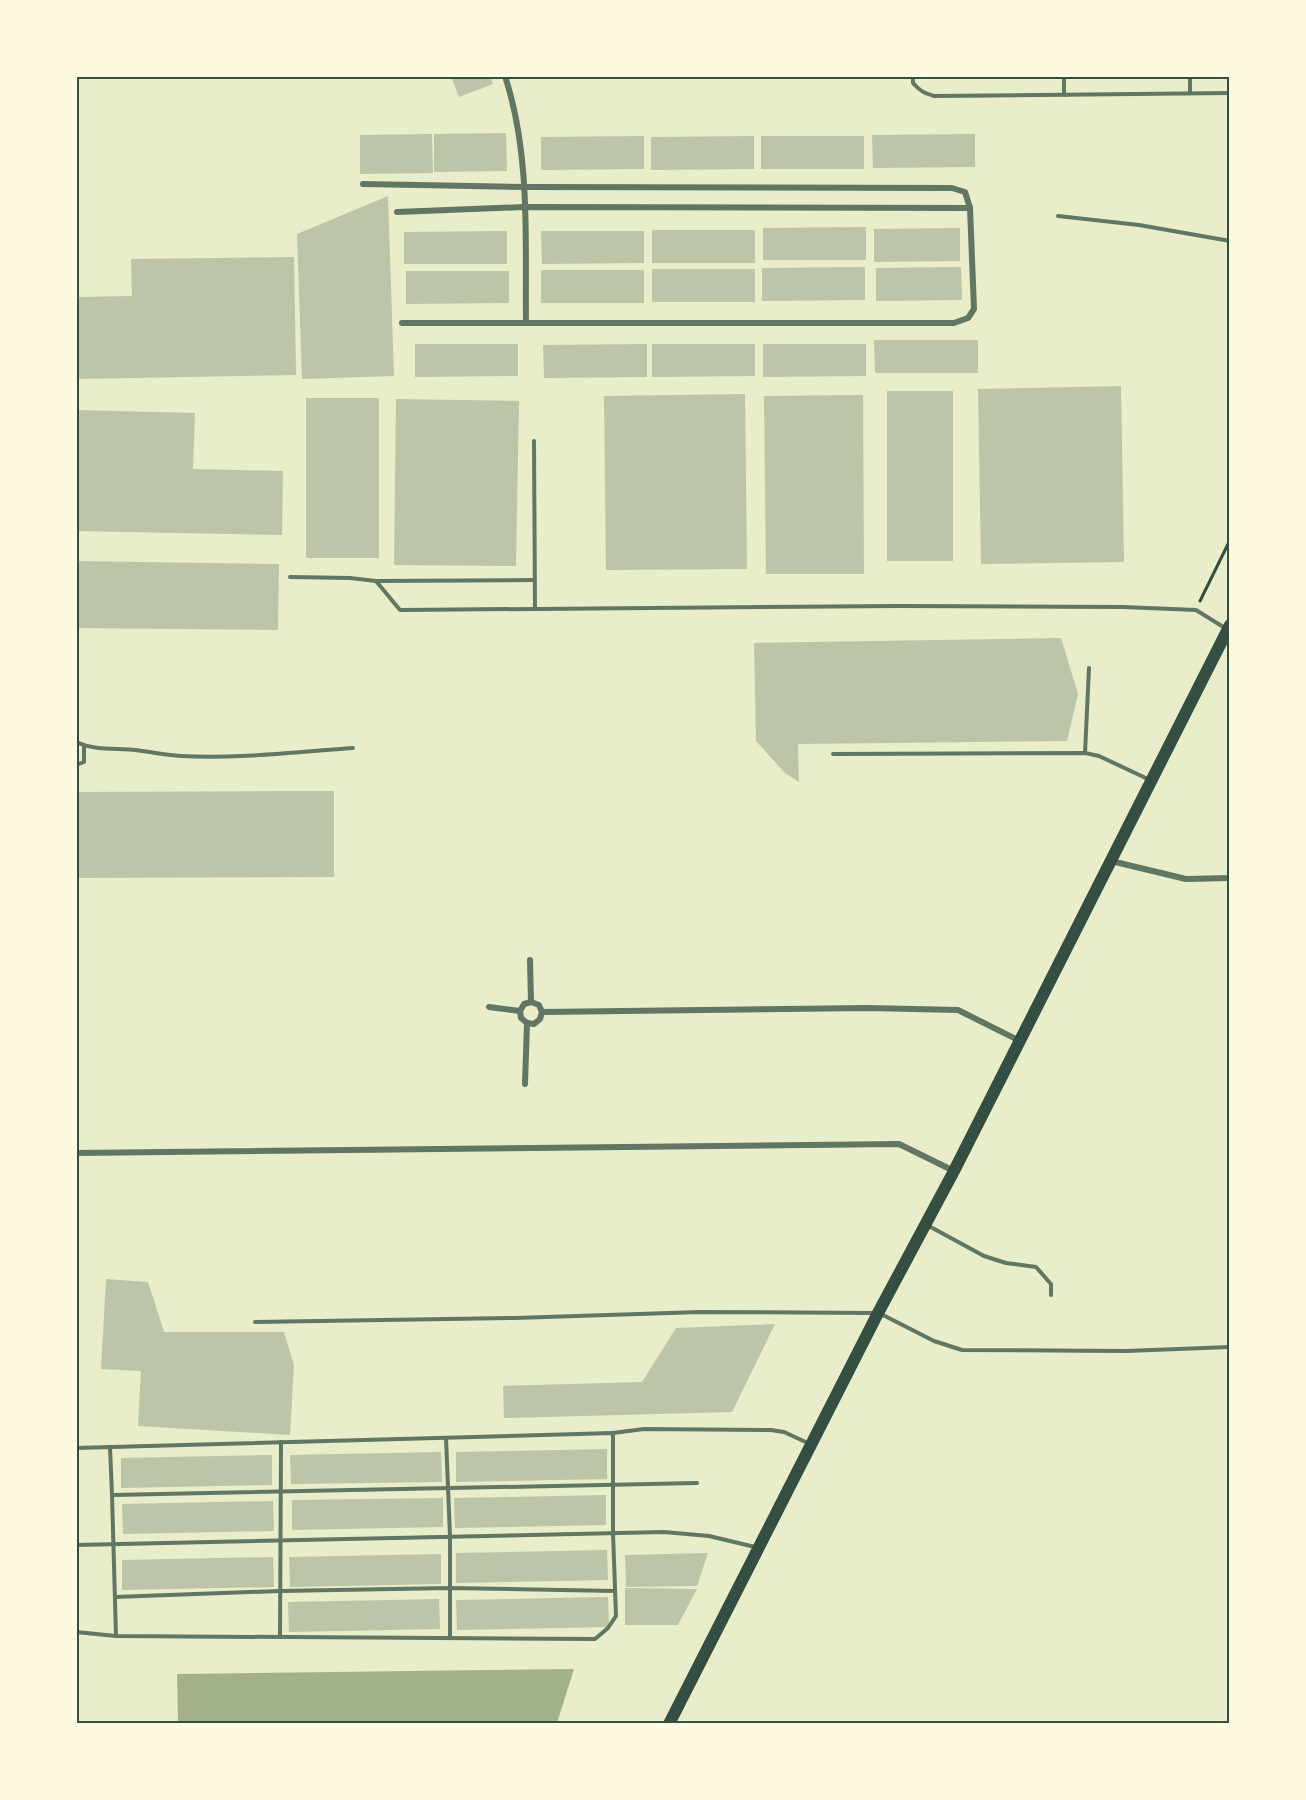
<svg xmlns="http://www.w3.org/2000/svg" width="1306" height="1800" font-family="'Sofia Sans Condensed',sans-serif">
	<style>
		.water { fill: #a3b18a }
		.building { fill: #bcc5a7 }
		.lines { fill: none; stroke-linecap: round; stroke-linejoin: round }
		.path { stroke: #344e41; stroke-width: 3 }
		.service { stroke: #617663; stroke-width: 4 }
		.minor { stroke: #617663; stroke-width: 6 }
		.trunk { stroke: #344e41; stroke-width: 12 }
		.neatline { fill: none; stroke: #344e41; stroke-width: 2 }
	</style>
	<rect width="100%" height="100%" fill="#e9edc9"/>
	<!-- water -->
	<polygon class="water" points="574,1669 557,1723 178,1723 177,1674"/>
	<!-- building -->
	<g class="building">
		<polygon points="451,76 490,76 493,84 459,97"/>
		<polygon points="506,133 507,171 434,172 434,134"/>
		<polygon points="432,134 433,173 360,174 360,135"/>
		<polygon points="975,134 975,167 873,168 872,135"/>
		<polygon points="644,136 644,169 541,170 541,137"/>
		<polygon points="754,136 754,169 651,170 651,137"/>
		<rect x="761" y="136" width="103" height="33"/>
		<polygon points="388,196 394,376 302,379 297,234"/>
		<polygon points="866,227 866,260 763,260 763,228"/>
		<polygon points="960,228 960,261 874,262 874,229"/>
		<rect x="652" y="230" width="103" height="33"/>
		<polygon points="507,231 507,264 404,264 404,232"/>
		<polygon points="541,231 644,231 644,263 542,264"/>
		<polygon points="294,257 296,375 76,379 76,297 132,296 131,259"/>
		<polygon points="865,267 865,300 762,301 762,268"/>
		<polygon points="961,267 962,300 876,301 876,268"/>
		<rect x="652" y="269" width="103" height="33"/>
		<rect x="541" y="270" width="103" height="33"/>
		<polygon points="406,271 509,271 509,303 406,304"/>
		<polygon points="874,340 978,340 978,373 875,373"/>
		<polygon points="415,344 518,344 518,376 415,377"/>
		<polygon points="647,344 647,377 544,378 543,345"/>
		<polygon points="652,344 755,344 755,376 652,377"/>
		<polygon points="763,344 866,344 866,376 763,377"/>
		<polygon points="1121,386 1124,562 981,564 978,389"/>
		<rect x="887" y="391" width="66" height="170"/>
		<polygon points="745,394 747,569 606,570 604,396"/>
		<polygon points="863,395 864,574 766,574 764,396"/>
		<rect x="306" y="398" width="73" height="160"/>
		<polygon points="396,399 519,401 516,566 394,565"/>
		<polygon points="76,410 195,413 193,469 283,471 282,535 76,531"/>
		<polygon points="76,561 279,564 278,630 76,628"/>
		<polygon points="1061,638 1078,694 1067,741 798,744 799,782 785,773 756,741 754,643"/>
		<polygon points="334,791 334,877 76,878 76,792"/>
		<polygon points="106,1279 148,1282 164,1332 284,1332 294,1365 290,1435 138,1426 141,1371 101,1369"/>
		<polygon points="775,1324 732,1412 504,1418 503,1386 642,1382 676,1328"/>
		<polygon points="607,1449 607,1479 456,1482 456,1452"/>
		<polygon points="441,1452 442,1482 291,1484 290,1455"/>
		<polygon points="272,1455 272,1485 121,1488 121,1458"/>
		<polygon points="606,1495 606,1525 455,1528 454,1498"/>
		<polygon points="443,1498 443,1527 292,1530 292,1500"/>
		<polygon points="273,1501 274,1531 123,1534 122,1504"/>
		<polygon points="607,1550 608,1580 456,1583 456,1553"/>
		<polygon points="708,1553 697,1586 626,1587 625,1555"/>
		<polygon points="441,1554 441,1584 290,1587 289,1557"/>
		<polygon points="273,1557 274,1587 122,1590 122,1560"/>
		<polygon points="625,1588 697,1589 678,1625 625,1625"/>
		<polygon points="608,1597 609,1627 457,1630 456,1600"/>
		<polygon points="439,1599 440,1629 289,1632 288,1602"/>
	</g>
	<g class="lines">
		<!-- path -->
		<polyline class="path" points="1200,601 1230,540"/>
		<!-- service -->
		<g class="service">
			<path d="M913,76V83C920,91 924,93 934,96L1230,93"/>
			<polyline points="1064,76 1064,95"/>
			<polyline points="1190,76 1190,93"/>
			<polyline points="1058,216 1139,225 1230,241"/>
			<polyline points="534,441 535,609"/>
			<polyline points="290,577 350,578 376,581 400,610 900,606 1123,607 1196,610 1225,628"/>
			<polyline points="376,581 534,580"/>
			<path d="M76,742C96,751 115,748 136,750C151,752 166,755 181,756C238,759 296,752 353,748"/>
			<polyline points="1085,753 1089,668"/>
			<polyline points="833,754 1085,753 1099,756 1150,780"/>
			<polyline points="76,765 84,762 84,746"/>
			<polyline points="927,1225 984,1256 1006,1263 1036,1267 1051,1284 1051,1295"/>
			<polyline points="881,1314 934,1341 962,1350 1126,1351 1230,1347"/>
			<polyline points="255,1322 515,1318 700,1312 874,1313"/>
			<polyline points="613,1433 644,1429 771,1430 784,1432 810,1444"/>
			<polyline points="446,1438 450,1536 450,1638"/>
			<polyline points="110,1447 112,1495"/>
			<polyline points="76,1448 613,1433 613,1533 616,1616 608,1628 595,1639 116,1636 76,1632"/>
			<polyline points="76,1545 664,1532 709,1536 755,1547"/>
			<polyline points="115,1597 280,1591 450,1588 615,1591"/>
			<polyline points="116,1636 112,1495 697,1483"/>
			<polyline points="280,1636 281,1442"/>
		</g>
		<!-- minor -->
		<g class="minor">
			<path d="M505,76C531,156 525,241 526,323"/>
			<polyline points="363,184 525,187 952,188 965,192 970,208 974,309 968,318 954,323 402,323"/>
			<polyline points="397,212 525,207 970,208"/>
			<polyline points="1111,861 1186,879 1230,878"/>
			<polyline points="530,960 531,1002"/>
			<polyline points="489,1007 520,1011"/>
			<polyline points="520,1011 521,1018 527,1023 534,1024 540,1019 542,1012"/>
			<polyline points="520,1011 524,1004 531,1002 539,1005 542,1012"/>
			<polyline points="542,1012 868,1008 958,1010 1020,1041"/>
			<polyline points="525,1084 527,1023"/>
			<polyline points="76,1153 899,1144 954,1171"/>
		</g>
		<!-- trunk -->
		<polyline class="trunk" points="669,1724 878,1313 954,1171 1230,625"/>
	</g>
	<!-- border -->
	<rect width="1306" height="1800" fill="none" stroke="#fefae0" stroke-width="156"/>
	<rect x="78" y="78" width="1150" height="1644" class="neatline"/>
</svg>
